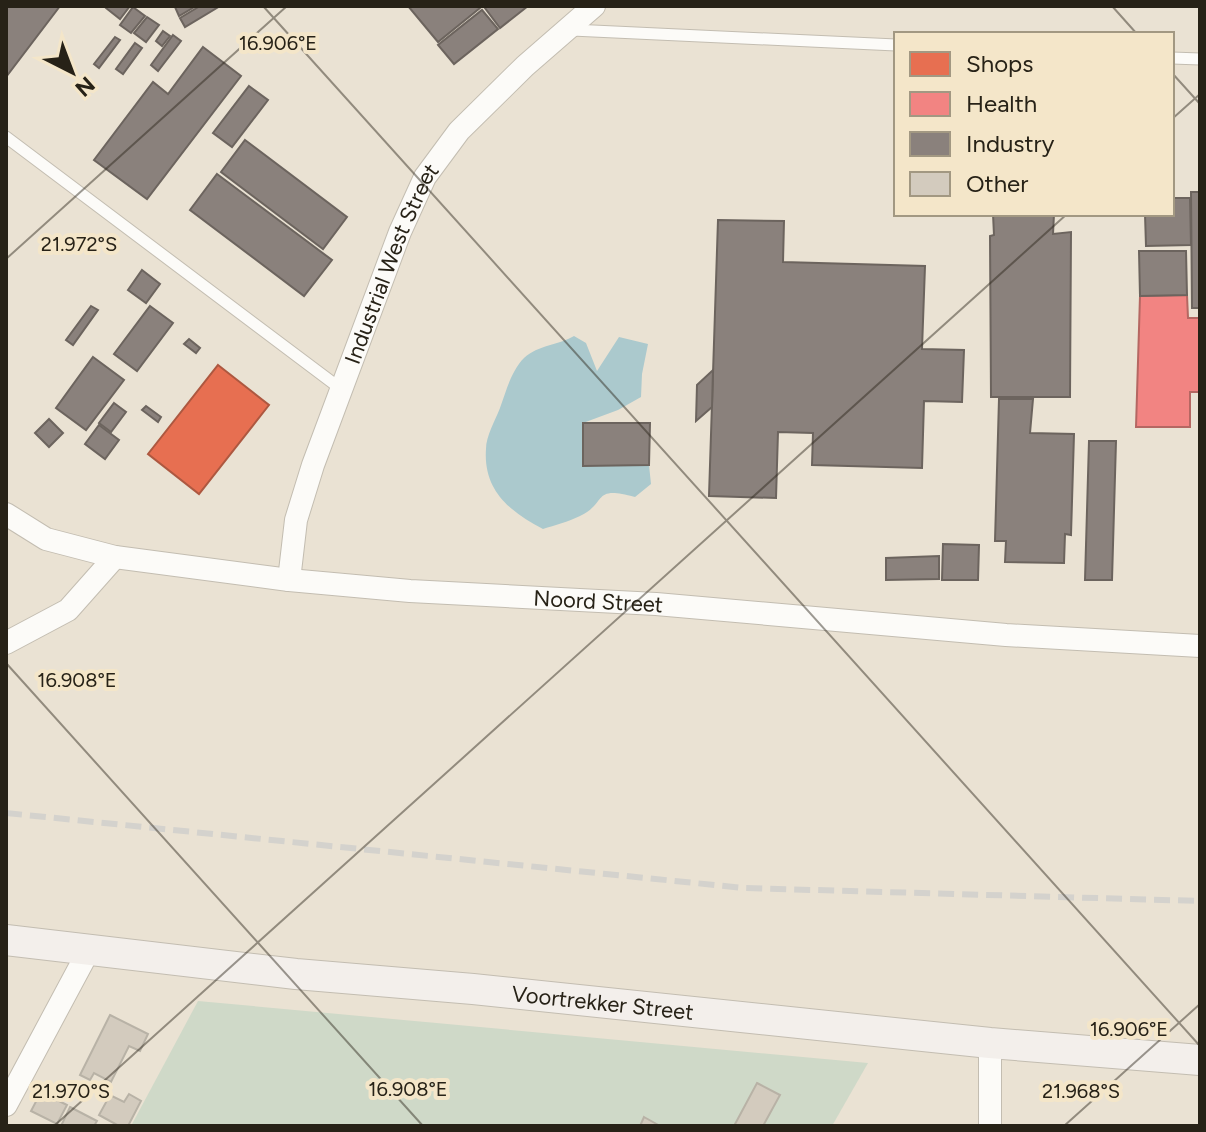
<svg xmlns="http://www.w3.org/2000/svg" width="1206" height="1132" font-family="Figtree,sans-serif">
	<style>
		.green { fill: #cfd9c8 }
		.water { fill: #abc9cd }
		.shops { fill: #e76f51; stroke: #ad5840; stroke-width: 2 }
		.health { fill: #f28482; stroke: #b56762; stroke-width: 2 }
		.industry { fill: #8a817c; stroke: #6c645e; stroke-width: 2 }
		.building { fill: #d3cbbe; stroke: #b8b2a6; stroke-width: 2 }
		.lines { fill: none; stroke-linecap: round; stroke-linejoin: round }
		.service-casing { stroke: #c3bdb1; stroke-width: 13 }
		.minor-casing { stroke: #c3bdb1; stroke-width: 24 }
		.secondary-casing { stroke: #c3bdb1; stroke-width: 32 }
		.service { stroke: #fcfbf8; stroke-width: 11 }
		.minor { stroke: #fcfbf8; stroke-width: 22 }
		.secondary { stroke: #f3efeb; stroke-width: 30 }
		.rail { stroke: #d4d2cd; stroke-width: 6; stroke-dasharray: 16 8; stroke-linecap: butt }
		.ticks { fill: none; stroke: #272217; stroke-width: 2; stroke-opacity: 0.45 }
		.labels { text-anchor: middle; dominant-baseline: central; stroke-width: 8; stroke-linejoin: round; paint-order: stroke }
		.street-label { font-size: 22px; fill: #272217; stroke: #f4e6c9 }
		.ticks-label { font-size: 20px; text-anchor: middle; fill: #272217; stroke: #f4e6c9; stroke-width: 8; stroke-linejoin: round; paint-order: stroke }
	</style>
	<rect width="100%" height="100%" fill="#eae2d3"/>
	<!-- green -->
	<polygon class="green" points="198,1001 868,1063 832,1126 131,1126"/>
	<!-- water -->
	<path class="water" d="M574,336L586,343L597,371L619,337L648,344L642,374L641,397L618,410L583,423L584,465H649L651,484L635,497C591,485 608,503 580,516C568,522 555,525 543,529C510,512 483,490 486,449C486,436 495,421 500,408C506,392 511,371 524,358C538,345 559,345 574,336Z"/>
	<!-- shops -->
	<polygon class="shops" points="218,365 269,405 199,494 148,454"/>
	<!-- health -->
	<polygon class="health" points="1187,295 1188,318 1200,318 1200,392 1190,392 1190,427 1136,427 1140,296"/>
	<!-- industry -->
	<g class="industry">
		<polygon points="6,6 60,6 6,77"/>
		<polygon points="107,6 130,6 120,19 106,8"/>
		<polygon points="177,6 196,6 179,16 175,7"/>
		<polygon points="200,6 220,6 185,27 180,18"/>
		<polygon points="408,6 479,6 480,8 438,42"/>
		<polygon points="487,6 528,6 500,28 485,8"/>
		<polygon points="133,7 145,16 131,33 120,25"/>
		<polygon points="482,10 498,29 454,64 438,45"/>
		<polygon points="147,17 159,25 146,42 134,33"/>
		<polygon points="163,31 170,36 162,46 156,41"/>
		<polygon points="173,35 181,41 158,71 151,65"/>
		<polygon points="115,37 120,40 99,68 94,64"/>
		<polygon points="135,43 142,48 123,74 116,69"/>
		<polygon points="203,47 241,76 147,199 94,160 153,82 168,94"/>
		<polygon points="249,86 268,100 232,147 213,133"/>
		<polygon points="245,140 347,217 323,249 221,172"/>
		<polygon points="217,174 332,260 304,296 190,210"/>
		<polygon points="1191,192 1200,192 1200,308 1192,308"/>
		<polygon points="1172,198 1190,198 1191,245 1146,246 1145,214 1172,214"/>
		<polygon points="993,214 1054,214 1053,234 1071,232 1070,397 991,397 990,236 994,235"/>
		<polygon points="718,220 784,221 783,262 925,266 922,349 964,350 962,402 924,401 922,468 812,465 813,433 778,432 776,498 709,496"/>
		<polygon points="1139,251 1186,251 1187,295 1140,296"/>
		<polygon points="142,270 160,284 146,303 128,290"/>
		<polygon points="91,306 98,310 73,345 66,340"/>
		<polygon points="150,306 173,323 137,371 114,354"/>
		<polygon points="189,339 200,348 196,353 184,344"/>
		<polygon points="93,357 124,380 86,430 56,408"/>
		<polygon points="713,370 712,407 696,421 697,385"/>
		<polygon points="999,399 1033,399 1030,433 1074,434 1071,535 1065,534 1064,563 1005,562 1006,541 995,541"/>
		<polygon points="114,403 126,412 111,432 99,423"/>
		<polygon points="146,406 161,417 158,422 142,410"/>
		<polygon points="49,419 63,433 49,447 35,433"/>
		<polygon points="583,423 650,423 649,465 583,466"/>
		<polygon points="99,425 119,440 105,459 85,444"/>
		<polygon points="1089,441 1116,441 1112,580 1085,580"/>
		<polygon points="943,544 979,545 978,580 942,580"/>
		<polygon points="939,556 939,579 886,580 886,558"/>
	</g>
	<!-- building -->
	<g class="building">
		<polygon points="110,1015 148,1034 140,1051 129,1046 111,1082 94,1073 90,1080 80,1075"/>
		<polygon points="757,1083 780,1095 763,1126 734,1126"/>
		<polygon points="41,1092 67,1105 57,1124 31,1111"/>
		<polygon points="129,1094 141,1101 128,1126 119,1126 99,1115 110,1095 124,1102"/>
		<polygon points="70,1107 97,1121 94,1126 61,1126"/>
		<polygon points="644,1117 660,1126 640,1126"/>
	</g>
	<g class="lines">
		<!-- service casing -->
		<g class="service-casing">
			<g id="service">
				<polyline points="572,30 896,45"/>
				<polyline points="1172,58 1200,59"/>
				<polyline points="6,137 341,389"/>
			</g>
		</g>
		<!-- minor casing -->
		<g class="minor-casing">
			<g id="minor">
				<path id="s1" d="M6,514L46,539L115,557L289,580L410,591L656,604L1006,635L1200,646"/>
				<path id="s2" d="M289,580L296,520L313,465L400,232L425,177L459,131L525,66L594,6"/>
				<polyline points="6,643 68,610 115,557"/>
				<polyline points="6,1105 89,950"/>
				<polyline points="990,1126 990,1043"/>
			</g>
		</g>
		<!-- secondary casing -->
		<g class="secondary-casing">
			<g id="secondary">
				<path id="s3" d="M6,940L296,974L473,989L990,1043L1200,1060"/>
			</g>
		</g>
		<!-- service -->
		<use href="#service" class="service"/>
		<!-- minor -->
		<use href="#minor" class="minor"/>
		<!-- secondary -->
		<use href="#secondary" class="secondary"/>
		<!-- rail -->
		<polyline class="rail" points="6,813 744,888 1200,901"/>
	</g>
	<!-- ticks -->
	<path class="ticks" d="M263,6L1200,1046M1112,6L1137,34M1172,73L1200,104M1172,119L1200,94M6,259L287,6M6,663L423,1126M54,1126L1067,214M1064,1126L1200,1004"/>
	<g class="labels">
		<!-- street labels -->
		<g class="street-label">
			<text stroke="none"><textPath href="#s2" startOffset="334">Industrial West Street</textPath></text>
			<text stroke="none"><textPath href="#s1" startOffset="604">Noord Street</textPath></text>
			<text stroke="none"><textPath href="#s3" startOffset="600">Voortrekker Street</textPath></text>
		</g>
	</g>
	<g class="ticks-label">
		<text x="278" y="50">16.906°E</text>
		<text x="79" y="251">21.972°S</text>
		<text x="77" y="687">16.908°E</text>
		<text x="1129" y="1036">16.906°E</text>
		<text x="408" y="1096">16.908°E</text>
		<text x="71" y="1098">21.970°S</text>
		<text x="1081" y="1098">21.968°S</text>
	</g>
	<!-- border -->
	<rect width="1206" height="1132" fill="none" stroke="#272217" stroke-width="16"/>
	<!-- legend -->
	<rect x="894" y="32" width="280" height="184" fill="#f4e6c9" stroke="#a29882" stroke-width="2"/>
	<rect x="910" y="52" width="40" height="24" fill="#e76f51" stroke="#a29882" stroke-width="2"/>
	<text x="966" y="72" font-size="24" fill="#272217">Shops</text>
	<rect x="910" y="92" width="40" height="24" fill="#f28482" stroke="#a29882" stroke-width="2"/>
	<text x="966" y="112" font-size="24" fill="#272217">Health</text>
	<rect x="910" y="132" width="40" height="24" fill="#8a817c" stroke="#a29882" stroke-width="2"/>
	<text x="966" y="152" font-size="24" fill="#272217">Industry</text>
	<rect x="910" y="172" width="40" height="24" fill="#d3cbbe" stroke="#a29882" stroke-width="2"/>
	<text x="966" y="192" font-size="24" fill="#272217">Other</text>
	<!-- north arrow -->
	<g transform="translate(72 72) rotate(138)" stroke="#f4e6c9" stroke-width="6" paint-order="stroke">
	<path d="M0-6L14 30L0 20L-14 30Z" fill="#272217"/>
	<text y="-12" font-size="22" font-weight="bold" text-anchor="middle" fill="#272217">N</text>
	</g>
</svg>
